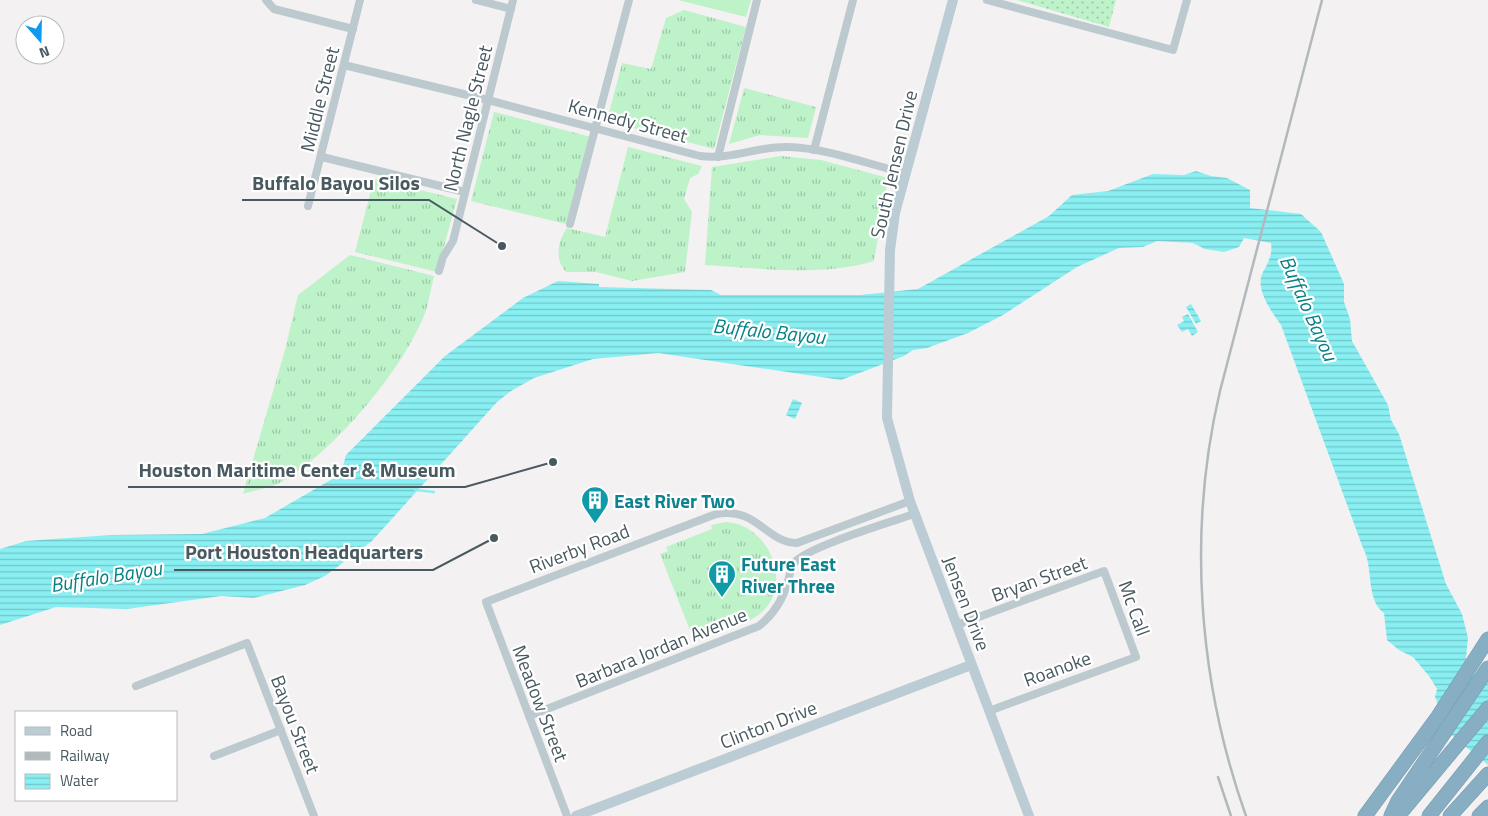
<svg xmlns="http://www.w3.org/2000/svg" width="1488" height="816" font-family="'Titillium Web',sans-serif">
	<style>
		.grass { fill: url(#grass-tufts) }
		.park { fill: url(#park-dots) }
		.pitch { fill: #bef2c9 }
		.water { fill: url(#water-rules) }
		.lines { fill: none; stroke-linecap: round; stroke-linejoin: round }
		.stream { stroke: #89eff2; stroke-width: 2.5 }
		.highway-casing { stroke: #7299ae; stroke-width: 15 }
		.street { stroke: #bcc9ce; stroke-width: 8 }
		.secondary { stroke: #bcccd4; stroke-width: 10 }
		.highway { stroke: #87aec2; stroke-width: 14 }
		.rail { stroke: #b3b8bc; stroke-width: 2.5 }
		.labels { text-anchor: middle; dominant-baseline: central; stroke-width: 4.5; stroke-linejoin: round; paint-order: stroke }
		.street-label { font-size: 19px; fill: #485960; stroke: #fff }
		.culture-label { font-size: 19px; font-weight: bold; fill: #0d838f; stroke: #fff; text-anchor: start }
		.water-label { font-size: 20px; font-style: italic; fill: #088185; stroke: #fff }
		.leader { fill: none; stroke: #485960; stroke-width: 2 }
		.callout-dot { fill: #485960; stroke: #fff; stroke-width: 2 }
		.callout-label { font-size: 20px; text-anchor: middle; font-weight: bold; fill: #485960; stroke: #fff; stroke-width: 4.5; stroke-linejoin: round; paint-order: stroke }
	</style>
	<defs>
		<pattern id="grass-tufts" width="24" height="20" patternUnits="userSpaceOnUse" patternTransform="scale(1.25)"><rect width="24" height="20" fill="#bef2c9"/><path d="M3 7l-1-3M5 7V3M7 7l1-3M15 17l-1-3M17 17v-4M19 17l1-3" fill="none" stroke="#9cc7a7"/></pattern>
		<pattern id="park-dots" width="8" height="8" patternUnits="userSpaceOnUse" patternTransform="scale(1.25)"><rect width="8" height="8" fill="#bef2c9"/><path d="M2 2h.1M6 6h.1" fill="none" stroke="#9cc7a7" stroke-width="1.8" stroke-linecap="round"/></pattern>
		<pattern id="water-rules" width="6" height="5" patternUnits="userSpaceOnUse" patternTransform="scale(1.25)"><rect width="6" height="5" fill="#89eff2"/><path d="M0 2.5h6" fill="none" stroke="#72c5c7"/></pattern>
	</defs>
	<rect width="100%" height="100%" fill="#f4f1f2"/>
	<!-- grass -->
	<g class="grass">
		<polygon points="684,10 746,27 714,149 607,121 622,63 651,69 666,18"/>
		<polygon points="744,88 816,107 808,138 760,135 729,144"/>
		<polygon points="494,112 591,137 566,224 471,201"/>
		<path d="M628,147L702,166L698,174L690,178L684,199L692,212L685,272L632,281L596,272H566C554,259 558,241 567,228L605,237Z"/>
		<path d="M781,156L821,160L888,178L874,261C821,277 760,268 705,265L712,167Z"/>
		<polygon points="374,179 457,199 437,272 355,252"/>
		<path d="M350,255L434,276C431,288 429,302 425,313C403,370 335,450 283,481C272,488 255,490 243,494L285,350L298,295Z"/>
		<path d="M726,522C774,525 798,597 750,620L748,616L693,638L660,554L668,551L666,547L712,529L711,525Z"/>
	</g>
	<!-- park -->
	<polygon class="park" points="1017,0 1116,0 1109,27"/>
	<!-- pitch -->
	<polygon class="pitch" points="678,0 751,0 746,17"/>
	<!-- water -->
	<g class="water">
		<path d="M1196,171L1211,176L1227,178L1250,190V208L1301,214L1321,232L1344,284V302L1350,319L1352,341L1388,405L1391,420L1399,434L1446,584L1462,614L1468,638L1465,668L1488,681V765L1450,734L1435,697L1437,689L1429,676L1413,657L1399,650L1387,640L1384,613C1365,599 1374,567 1363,548L1281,325C1272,312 1254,289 1263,272C1268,263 1273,254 1271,243L1244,238L1239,247L1224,252L1205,249L1193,243L1157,241L1143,247L1119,248L1077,267L1003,315L968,333L927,348L913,350L904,356L841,380L658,353L593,359L534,378L511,391L497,402L372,541L325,576L305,585L254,598L221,596L127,609L56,607L0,625V549L26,541L111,535L202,534L265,518L334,478L343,466L346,455L445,356L523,298L558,281L599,284V287L711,290L721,295H860L918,289L1049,216L1072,195L1108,191L1153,174L1184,175Z"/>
		<polygon points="1191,304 1201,321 1196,324 1186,307"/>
		<polygon points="1188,314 1198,332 1192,336 1188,329 1182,332 1177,325 1184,321 1182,317"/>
		<polygon points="793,399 802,403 795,419 786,415"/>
	</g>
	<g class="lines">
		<!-- stream -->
		<polyline class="stream" points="415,490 434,492"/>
		<!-- highway casing -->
		<g class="highway-casing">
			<g id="highway">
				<polyline points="1365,816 1437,718 1488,639"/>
				<polyline points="1391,816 1398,801 1488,668"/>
				<polyline points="1398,816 1488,708"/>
				<polyline points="1429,816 1488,742"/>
				<polyline points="1450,816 1488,774"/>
				<polyline points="1479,816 1488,807"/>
			</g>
		</g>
		<!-- street -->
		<g class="street">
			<polyline points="266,0 274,9 353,29"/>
			<polyline points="476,0 511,9"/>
			<polyline points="987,0 1173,50 1187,0"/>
			<path d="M344,65L488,100L700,156C731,160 758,146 788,147C827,148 867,164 905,173"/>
			<polyline points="814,150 853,0"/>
			<polyline points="322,157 465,192"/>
			<polyline points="718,157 757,0"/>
			<polyline points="308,206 360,0"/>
			<polyline points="570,224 629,0"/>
			<polyline points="439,271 443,257 453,241 513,0"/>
			<polyline points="957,625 1104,571 1136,657 989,711"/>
			<polyline points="136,686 247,643 314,816"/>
			<path d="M529,716L759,626C774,614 783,600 788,581C790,575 790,569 794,563C806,547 891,522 914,514"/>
			<polyline points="214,756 281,730"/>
			<path d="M567,816L486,602L716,514C757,506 766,543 797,543L910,501"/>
		</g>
		<!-- secondary -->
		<g class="secondary">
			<polyline points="953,0 895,213 890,250 887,418 910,501 1029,816"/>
			<polyline points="576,816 971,665"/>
		</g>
		<!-- highway -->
		<use href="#highway" class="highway"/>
		<!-- rail -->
		<g class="rail">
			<polyline points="1218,777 1231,816"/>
			<path d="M1246,816C1198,681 1187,531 1220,391L1322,0"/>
		</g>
	</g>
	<!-- icons -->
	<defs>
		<g id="building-pin" transform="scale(1.4375)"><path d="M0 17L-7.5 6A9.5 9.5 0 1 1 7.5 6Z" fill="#0f9aa8" stroke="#fff"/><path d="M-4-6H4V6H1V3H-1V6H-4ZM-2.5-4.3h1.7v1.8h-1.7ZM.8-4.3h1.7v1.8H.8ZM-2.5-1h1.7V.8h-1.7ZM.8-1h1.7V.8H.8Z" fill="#fff"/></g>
	</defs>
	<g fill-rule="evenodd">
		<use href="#building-pin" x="595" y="500"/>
		<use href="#building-pin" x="722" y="574"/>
	</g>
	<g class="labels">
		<!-- street labels -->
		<g class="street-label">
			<text transform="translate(319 99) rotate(-76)">Middle Street</text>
			<text transform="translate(467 118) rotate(-76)">North Nagle Street</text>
			<text transform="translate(628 120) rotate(15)">Kennedy Street</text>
			<text transform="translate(893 164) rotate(-77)">South Jensen Drive</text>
			<text transform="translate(579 548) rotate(-21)">Riverby Road</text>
			<text transform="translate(1039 578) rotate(-20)">Bryan Street</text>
			<text transform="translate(967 603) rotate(69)">Jensen Drive</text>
			<text transform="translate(1135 608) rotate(70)">Mc Call</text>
			<text transform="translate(661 647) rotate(-22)">Barbara Jordan Avenue</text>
			<text transform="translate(1057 668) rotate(-20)">Roanoke</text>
			<text transform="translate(541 703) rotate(69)">Meadow Street</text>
			<text transform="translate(296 724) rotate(69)">Bayou Street</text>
			<text transform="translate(768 724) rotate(-21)">Clinton Drive</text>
		</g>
		<!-- culture labels -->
		<g class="culture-label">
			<text x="614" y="500">East River Two</text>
			<text x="741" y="563">Future East<tspan x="741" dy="22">River Three</tspan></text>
		</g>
		<!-- water labels -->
		<g class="water-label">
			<text transform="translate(1309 308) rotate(66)">Buffalo Bayou</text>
			<text transform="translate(769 331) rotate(6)">Buffalo Bayou</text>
			<text transform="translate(106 576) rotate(-9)">Buffalo Bayou</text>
		</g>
	</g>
	<!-- callouts -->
	<path class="leader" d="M502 246L429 200H242M553 462L465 487H128M494 538L433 570H174"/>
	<g class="callout-dot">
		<circle cx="502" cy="246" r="5"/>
		<circle cx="553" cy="462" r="5"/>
		<circle cx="494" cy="538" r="5"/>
	</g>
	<g class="callout-label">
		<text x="336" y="190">Buffalo Bayou Silos</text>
		<text x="297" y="477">Houston Maritime Center &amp; Museum</text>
		<text x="304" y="559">Port Houston Headquarters</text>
	</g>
	<!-- legend -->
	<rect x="15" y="711" width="162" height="90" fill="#ffffff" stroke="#b6bdbf"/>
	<rect x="25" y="727" width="25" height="8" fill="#bcccd4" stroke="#b6bdbf"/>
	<text x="60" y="736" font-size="15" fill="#485960">Road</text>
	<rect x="25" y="752" width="25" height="8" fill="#b3b8bc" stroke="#b6bdbf"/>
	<text x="60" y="761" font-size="15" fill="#485960">Railway</text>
	<rect x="25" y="774" width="25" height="15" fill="url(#water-rules)" stroke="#b6bdbf"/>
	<text x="60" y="786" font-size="15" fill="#485960">Water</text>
	<!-- north arrow -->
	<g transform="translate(40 40) rotate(160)"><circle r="24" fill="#ffffff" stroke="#b6bdbf"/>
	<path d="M0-4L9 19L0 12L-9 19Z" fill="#0e9af0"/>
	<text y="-8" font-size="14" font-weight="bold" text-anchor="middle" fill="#485960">N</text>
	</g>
</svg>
